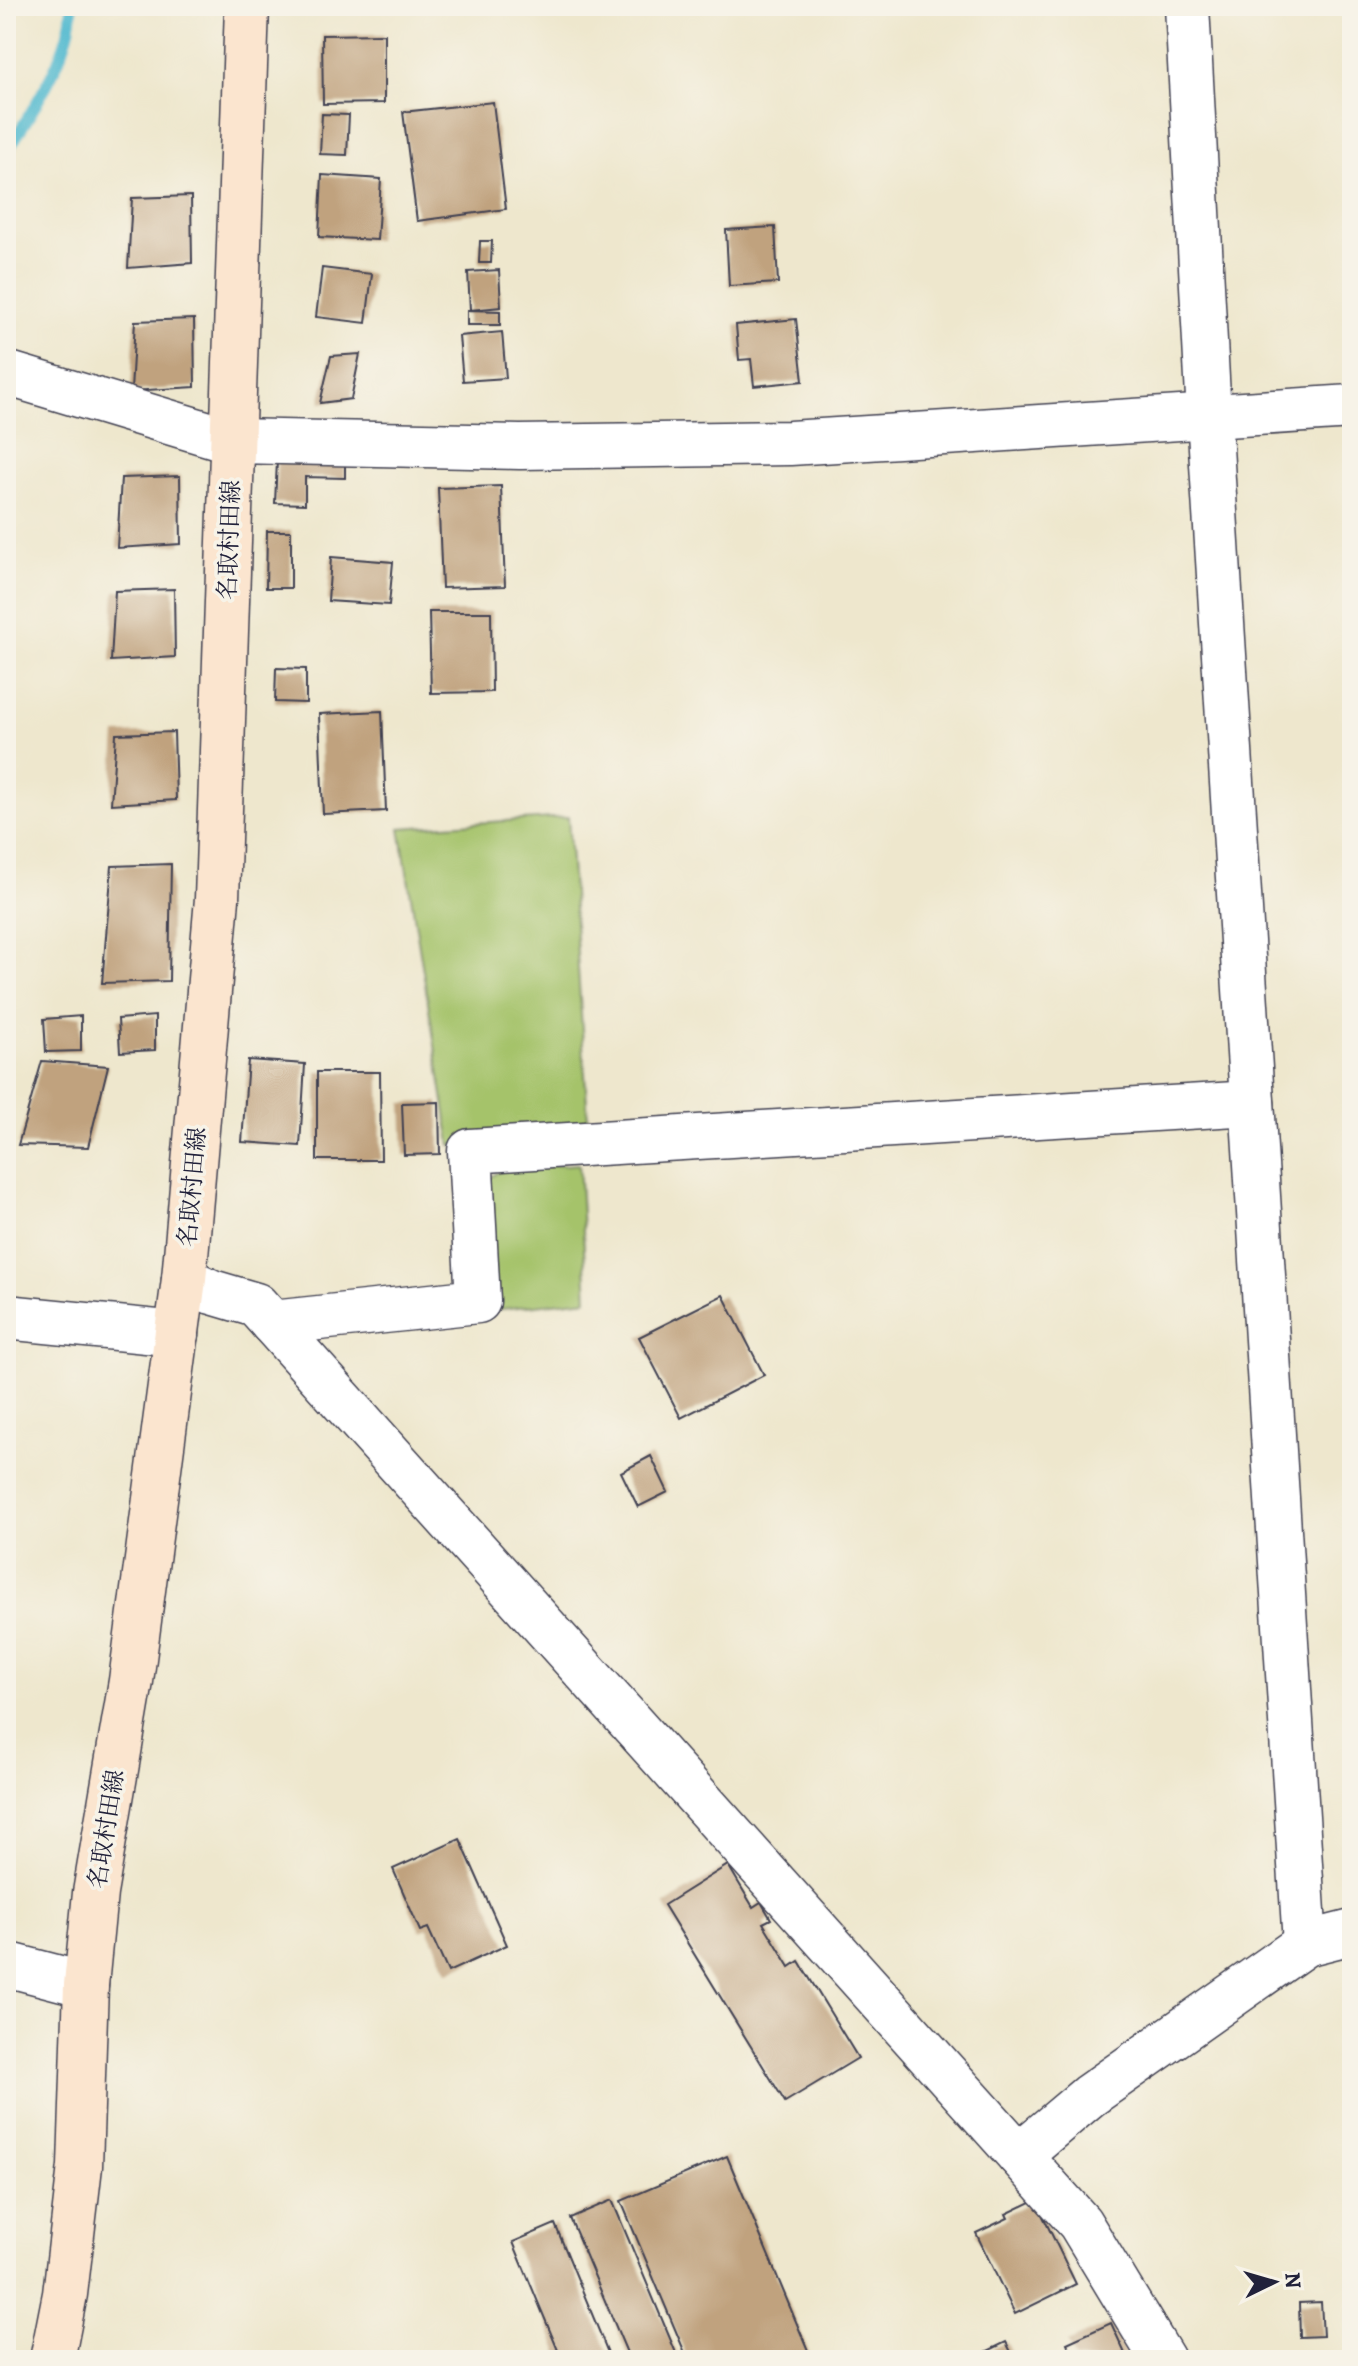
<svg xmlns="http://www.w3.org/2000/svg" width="1358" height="2366" font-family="Alegreya,'Noto Serif JP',serif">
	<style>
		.green { fill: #a5c36b; stroke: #647253; stroke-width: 2 }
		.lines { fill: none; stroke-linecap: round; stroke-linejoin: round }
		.stream { stroke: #51b9cf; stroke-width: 12 }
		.building { fill: #c0a27e }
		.minor-casing { stroke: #414051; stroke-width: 47 }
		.secondary-casing { stroke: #414051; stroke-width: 47 }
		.minor { stroke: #fff; stroke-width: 44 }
		.secondary { stroke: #fbe5cf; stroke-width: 44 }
		.labels { text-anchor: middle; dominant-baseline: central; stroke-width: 7; stroke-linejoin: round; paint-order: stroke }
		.street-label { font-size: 24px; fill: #22223b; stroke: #f7f3e8 }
	</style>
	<rect width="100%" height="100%" fill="#f7f3e8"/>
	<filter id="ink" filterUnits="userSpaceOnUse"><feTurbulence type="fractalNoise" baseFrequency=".0125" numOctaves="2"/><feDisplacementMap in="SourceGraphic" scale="16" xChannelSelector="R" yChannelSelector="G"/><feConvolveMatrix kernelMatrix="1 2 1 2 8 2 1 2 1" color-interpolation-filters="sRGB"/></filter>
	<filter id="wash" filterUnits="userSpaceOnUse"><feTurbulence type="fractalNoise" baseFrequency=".006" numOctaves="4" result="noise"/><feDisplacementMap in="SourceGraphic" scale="32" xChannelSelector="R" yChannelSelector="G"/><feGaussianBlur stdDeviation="1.8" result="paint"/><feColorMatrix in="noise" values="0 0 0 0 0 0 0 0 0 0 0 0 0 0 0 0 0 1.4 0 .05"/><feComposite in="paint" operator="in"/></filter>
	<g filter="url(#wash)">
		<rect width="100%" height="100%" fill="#eee7cd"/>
		<!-- green -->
		<g class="green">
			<polygon points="568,817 589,1135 451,1145 400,828"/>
			<polygon points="579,1164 587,1299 475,1312 489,1178 503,1169"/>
		</g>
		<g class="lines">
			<!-- stream -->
			<path class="stream" d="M6,153C30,114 72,53 72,6"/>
		</g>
		<g id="blocks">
			<!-- building -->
			<g class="building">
				<polygon points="384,34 384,103 323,104 322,35"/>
				<polygon points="493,102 506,209 417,221 403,112"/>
				<polygon points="322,114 349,115 347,155 320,154"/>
				<polygon points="322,175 381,179 377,240 319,237"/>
				<polygon points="191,196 192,263 128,268 132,198"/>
				<polygon points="775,227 778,283 729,286 726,230"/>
				<polygon points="480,241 492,241 491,263 479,263"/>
				<polygon points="322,268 372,274 366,323 316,317"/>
				<polygon points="499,270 501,307 470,310 468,272"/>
				<polygon points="467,310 500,311 500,325 467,325"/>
				<polygon points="194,319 195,387 131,391 135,321"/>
				<polygon points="796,319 803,381 754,386 751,359 739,360 736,325"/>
				<polygon points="502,332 506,378 463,381 459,336"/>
				<polygon points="360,354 351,399 320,403 331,356"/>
				<polygon points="277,461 345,463 345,478 305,477 305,504 275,503"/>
				<polygon points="180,476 181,544 117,548 121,478"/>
				<polygon points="501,486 505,586 442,588 438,488"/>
				<polygon points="267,531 291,531 291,588 266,588"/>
				<polygon points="331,557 393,562 389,605 328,601"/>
				<polygon points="174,589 175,657 111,661 115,591"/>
				<polygon points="429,612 491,612 492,692 431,693"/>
				<polygon points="276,668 306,669 306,703 275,702"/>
				<polygon points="382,711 386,811 323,814 319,714"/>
				<polygon points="174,732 176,800 111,804 116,734"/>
				<polygon points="171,864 169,981 102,983 112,866"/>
				<polygon points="81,1016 81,1051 46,1052 44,1019"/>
				<polygon points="155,1016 155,1050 120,1052 118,1019"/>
				<polygon points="248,1060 305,1064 300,1146 242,1142"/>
				<polygon points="42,1061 108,1066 88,1147 18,1145"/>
				<polygon points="317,1072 380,1072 381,1160 317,1160"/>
				<polygon points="439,1102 440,1154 404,1155 402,1103"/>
				<polygon points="723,1295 764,1375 681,1418 639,1337"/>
				<polygon points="651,1456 668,1492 638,1507 621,1472"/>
				<polygon points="460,1839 507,1945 448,1972 428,1928 420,1931 393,1869"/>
				<polygon points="728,1865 753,1907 761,1902 771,1919 763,1923 790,1967 799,1961 858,2058 785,2102 664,1905"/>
				<polygon points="727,2156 812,2360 688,2360 621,2201"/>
				<polygon points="612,2200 679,2360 630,2360 570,2218"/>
				<polygon points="1035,2200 1076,2284 1015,2314 976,2233 1008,2218 1006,2214"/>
				<polygon points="555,2224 611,2360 562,2360 513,2242"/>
				<polygon points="1321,2302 1323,2336 1300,2337 1299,2303"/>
				<polygon points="1111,2323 1128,2360 1075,2360 1067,2343"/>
				<polygon points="1006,2342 1015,2360 969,2360"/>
			</g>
		</g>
	</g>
	<g filter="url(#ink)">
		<use href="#blocks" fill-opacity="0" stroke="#414051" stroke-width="2"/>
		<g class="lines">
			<!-- minor casing -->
			<g class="minor-casing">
				<g id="minor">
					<polyline points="1187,6 1209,416 1305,1944"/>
					<polyline points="6,373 232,441 520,447 790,443 1352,407"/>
					<polyline points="184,1279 212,1292 256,1305 1080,2223 1163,2360"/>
					<polyline points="6,1317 177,1334"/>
					<polyline points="272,1323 478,1301 470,1151 1252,1103"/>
					<polyline points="6,1964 86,1985"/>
					<polyline points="1019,2155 1089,2096 1305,1944 1352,1932"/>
				</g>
			</g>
			<!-- secondary casing -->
			<g class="secondary-casing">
				<polyline id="secondary" points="52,2360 65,2294 80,2166 86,1985 95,1893 131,1681 184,1279 217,899 247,6"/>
			</g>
			<!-- minor -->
			<use href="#minor" class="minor"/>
			<!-- secondary -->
			<use href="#secondary" class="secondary"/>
		</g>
	</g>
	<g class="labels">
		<!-- street labels -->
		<g class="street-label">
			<text transform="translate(229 540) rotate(-88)">名取村田線</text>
			<text transform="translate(192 1187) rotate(-85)">名取村田線</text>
			<text transform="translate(106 1829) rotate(-81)">名取村田線</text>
		</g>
	</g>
	<!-- margin -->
	<rect width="1358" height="2366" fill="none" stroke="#f7f3e8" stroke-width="32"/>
	<!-- north arrow -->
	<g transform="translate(1274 2282) rotate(85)" stroke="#f7f3e8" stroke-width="6" paint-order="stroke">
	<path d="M0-6L14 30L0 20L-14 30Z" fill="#22223b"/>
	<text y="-12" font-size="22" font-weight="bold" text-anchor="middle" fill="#22223b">N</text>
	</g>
</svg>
